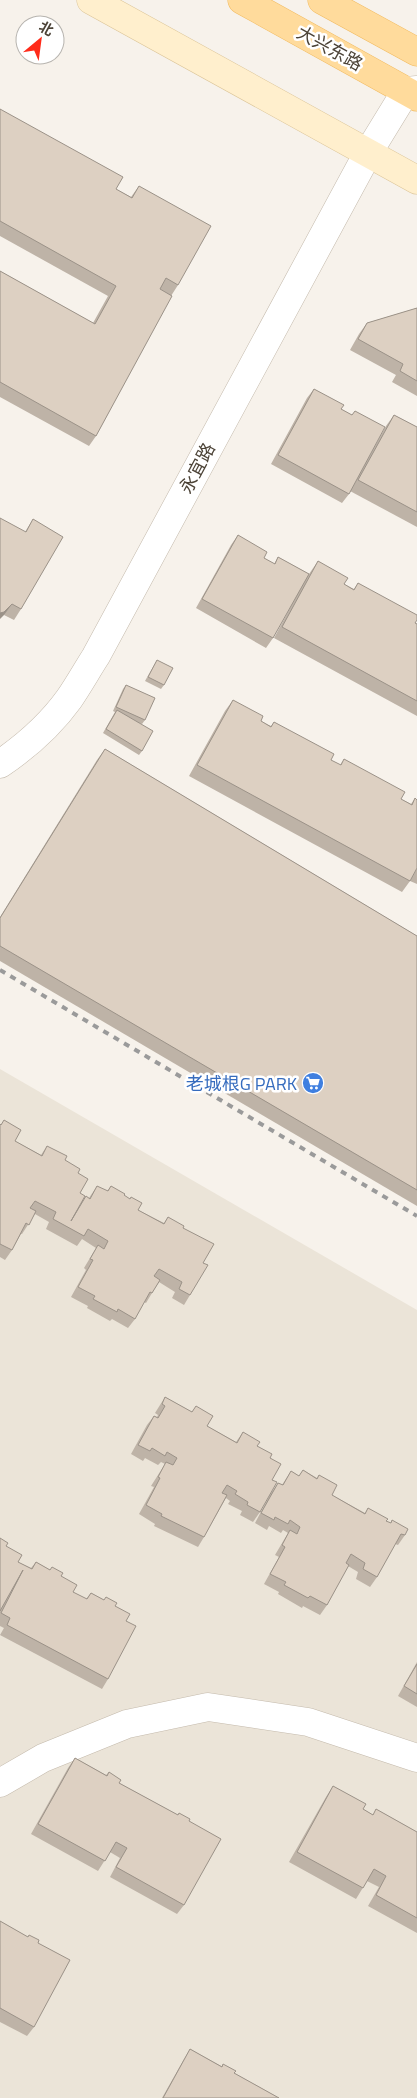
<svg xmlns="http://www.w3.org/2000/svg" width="417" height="2098" font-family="'Titillium Web','Noto Sans SC',sans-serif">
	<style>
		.residential { fill: #ebe4d8 }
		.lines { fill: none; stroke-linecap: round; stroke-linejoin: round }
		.minor-casing { stroke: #c4baac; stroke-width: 29 }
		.tertiary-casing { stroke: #c4baac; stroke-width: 29 }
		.secondary-casing { stroke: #dbc497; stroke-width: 29 }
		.primary-casing { stroke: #f1ba5f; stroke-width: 29 }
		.minor { stroke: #fff; stroke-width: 28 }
		.tertiary { stroke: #fff; stroke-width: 28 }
		.secondary { stroke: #ffefcd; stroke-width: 28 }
		.primary { stroke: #ffdb9c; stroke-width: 28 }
		.rail { stroke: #9a9a9a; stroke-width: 4; stroke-dasharray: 6 6; stroke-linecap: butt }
		.wall { fill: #beb3a7 }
		.shaded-wall { fill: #9b9288 }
		.building { fill: #ddd0c2; stroke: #9b9288 }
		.labels { text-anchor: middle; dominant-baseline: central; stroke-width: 5; stroke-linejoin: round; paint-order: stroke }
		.street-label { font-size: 18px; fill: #4c4337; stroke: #fff }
		.shop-label { font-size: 18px; fill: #366cbe; stroke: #fff; text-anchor: end }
	</style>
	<rect width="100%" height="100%" fill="#f7f2eb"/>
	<!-- residential -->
	<polygon class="residential" points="0,1069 417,1310 417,2098 0,2098"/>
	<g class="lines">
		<!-- minor casing -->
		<g class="minor-casing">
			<polyline id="minor" points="0,1783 43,1758 127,1724 208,1707 308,1722 417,1758"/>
		</g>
		<!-- tertiary casing -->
		<g class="tertiary-casing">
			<path id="tertiary" d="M0,764C25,747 51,724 69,699C78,686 87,670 96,656L368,153L406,91L417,90"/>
		</g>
		<!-- secondary casing -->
		<g class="secondary-casing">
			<polyline id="secondary" points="91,0 417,180"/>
		</g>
		<!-- primary casing -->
		<g class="primary-casing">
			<g id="primary">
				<polyline points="242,0 417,97"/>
				<polyline points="322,0 417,52"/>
			</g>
		</g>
		<!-- minor -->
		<use href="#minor" class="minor"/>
		<!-- tertiary -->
		<use href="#tertiary" class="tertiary"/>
		<!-- secondary -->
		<use href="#secondary" class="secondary"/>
		<!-- primary -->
		<use href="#primary" class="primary"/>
		<!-- rail -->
		<polyline class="rail" points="0,970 417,1216"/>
	</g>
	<!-- wall -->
	<g class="wall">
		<polygon points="0,109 116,189 131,197 139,186 178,285 171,296 96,436 89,446 0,397 0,271 93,323 108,296 0,236"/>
		<polygon points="417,308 417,396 392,382 396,375 350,350 359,334 367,323"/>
		<polygon points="314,389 341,409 352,415 355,411 349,494 342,503 271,464 307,398"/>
		<polygon points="394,415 417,427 417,527 350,491 386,426"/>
		<polygon points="33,519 21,609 14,620 4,615 25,532"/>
		<polygon points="238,535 264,558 274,564 278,557 309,574 318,561 344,584 354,589 358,583 417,624 417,716 274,638 295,599 273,638 266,648 196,608 231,545"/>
		<polygon points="157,660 164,685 161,689 145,681"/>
		<polygon points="126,685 145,720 142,724 139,723 142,751 139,755 103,733 115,712 113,711 123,689"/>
		<polygon points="233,700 261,721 271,726 274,722 331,760 340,765 344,759 401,799 411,804 415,798 410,881 402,892 189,776 225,711"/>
		<polygon points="105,749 417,936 417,1206 0,961 0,917 97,760"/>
		<polygon points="417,868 417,884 410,881"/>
		<polygon points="4,1120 15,1141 41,1155 47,1146 65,1160 78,1173 80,1193 78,1208 86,1196 89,1198 97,1186 107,1191 111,1186 124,1195 138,1210 164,1223 168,1217 183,1228 203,1263 190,1295 184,1305 172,1298 175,1292 159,1282 152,1293 146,1303 144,1302 135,1319 128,1328 112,1319 110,1321 87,1308 88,1306 71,1297 86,1270 84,1268 96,1248 82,1239 77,1246 46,1229 49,1222 35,1214 22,1234 21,1234 12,1250 5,1260 0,1257 0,1124 1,1125"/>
		<polygon points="165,1397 192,1412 196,1406 207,1426 236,1442 243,1432 270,1458 272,1480 260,1512 253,1522 240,1515 242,1511 228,1504 230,1501 226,1498 204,1537 198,1547 154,1526 155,1524 139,1514 154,1487 151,1486 165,1464 161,1462 158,1465 145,1458 143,1461 131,1454 147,1425 154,1416 157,1417 158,1415 155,1413"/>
		<polygon points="303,1470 317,1478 319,1475 332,1495 365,1513 368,1508 405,1535 398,1545 395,1544 377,1577 370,1587 356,1579 358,1572 348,1566 327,1605 320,1615 303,1606 302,1608 278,1594 279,1592 264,1584 279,1557 275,1555 288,1533 283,1530 281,1533 269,1526 267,1530 255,1523 271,1493 278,1483 282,1485 291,1471 299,1476"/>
		<polygon points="6,1546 18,1562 31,1568 36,1562 61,1576 73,1592 86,1599 91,1593 115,1606 126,1621 108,1679 102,1689 0,1635 4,1628 0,1626 0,1611"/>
		<polygon points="417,1662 417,1707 398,1696"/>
		<polygon points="75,1758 106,1775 109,1772 119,1783 189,1821 184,1905 177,1914 110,1877 120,1858 110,1852 98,1871 31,1834 68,1768"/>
		<polygon points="333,1786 363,1809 373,1815 376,1809 417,1832 417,1933 368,1906 379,1887 367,1881 356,1899 289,1862 326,1797"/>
		<polygon points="0,1921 38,1943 34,2027 27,2036 0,2022"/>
		<polygon points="190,2049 234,2073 279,2098 162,2098 184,2059"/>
	</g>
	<!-- shaded-wall -->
	<polygon class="shaded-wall" points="12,604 4,615 0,619 0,613"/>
	<!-- building -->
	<g class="building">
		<polygon points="0,109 123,177 116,189 132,198 139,186 211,226 178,285 166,278 160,289 172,296 96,436 0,382 0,271 95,324 116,286 0,221"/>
		<polygon points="417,308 417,381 400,371 403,364 358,339 367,323"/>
		<polygon points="314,389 344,405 341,409 352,415 355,411 385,427 349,494 278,455"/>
		<polygon points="394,415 417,427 417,512 358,480"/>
		<polygon points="0,518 26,532 33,519 63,537 21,609 12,604 4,612 0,613"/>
		<polygon points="238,535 267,552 264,558 275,564 278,557 309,574 273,638 202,599"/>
		<polygon points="318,561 348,578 344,584 354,590 358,583 417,615 417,620 415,623 417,624 417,701 282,627"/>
		<polygon points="157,660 173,668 164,685 148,677"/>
		<polygon points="126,685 155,698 145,720 116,707"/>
		<polygon points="233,700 263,716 261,721 271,727 274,722 334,754 331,760 341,765 344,759 405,792 401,799 412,805 415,798 417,800 417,868 410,881 197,765"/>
		<polygon points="117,710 153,731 142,751 106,729"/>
		<polygon points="105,749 417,936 417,1190 0,946 0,918"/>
		<polygon points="4,1120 21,1130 15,1141 42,1156 47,1146 67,1156 65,1160 80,1169 78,1173 88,1179 80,1193 85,1196 71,1221 86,1196 90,1199 97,1186 108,1191 111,1186 125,1194 124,1195 130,1199 131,1197 142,1203 138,1210 164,1224 168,1217 184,1226 183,1228 214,1244 203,1263 208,1265 190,1295 179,1289 182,1282 159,1269 154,1276 160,1280 152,1293 150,1292 135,1319 118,1309 117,1312 93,1299 95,1296 78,1287 93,1260 90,1259 98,1245 104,1249 108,1241 88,1229 84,1236 53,1219 56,1212 35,1201 30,1208 36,1211 29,1225 26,1223 12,1250 0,1244 0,1124 1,1125"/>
		<polygon points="165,1397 192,1412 196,1406 213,1416 207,1426 237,1443 243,1432 260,1442 257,1446 272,1454 270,1458 281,1464 272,1480 277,1482 260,1512 247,1505 248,1502 235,1494 237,1491 227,1485 222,1493 227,1495 204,1537 161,1516 162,1514 146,1505 160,1478 158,1477 166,1462 173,1465 177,1458 167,1452 165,1456 152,1448 150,1451 138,1445 154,1416 158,1418 165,1406 162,1404"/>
		<polygon points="303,1470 317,1479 319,1475 337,1485 332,1495 365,1514 368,1508 388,1519 386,1521 391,1523 392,1520 408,1529 405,1535 401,1534 377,1577 363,1569 365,1563 351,1554 346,1563 349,1565 327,1605 310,1596 308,1598 284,1585 286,1582 270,1574 285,1547 282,1545 290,1530 297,1534 300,1527 290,1520 288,1524 275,1517 274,1520 261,1513 278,1483 283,1485 291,1471 299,1476"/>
		<polygon points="0,1538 8,1543 6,1546 22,1555 18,1562 32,1569 36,1562 50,1570 52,1567 63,1573 61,1576 77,1585 73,1592 87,1599 91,1593 104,1600 106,1597 117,1603 115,1606 130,1614 126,1621 136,1626 108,1679 7,1625 10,1618 1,1613 23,1570 0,1611"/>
		<polygon points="417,1664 417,1694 404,1686"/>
		<polygon points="75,1758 107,1776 109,1772 121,1780 119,1783 178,1815 179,1813 190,1819 189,1821 221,1839 184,1905 116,1867 127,1848 116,1842 105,1861 38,1824"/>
		<polygon points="333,1786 366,1804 363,1809 373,1815 376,1809 417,1832 417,1918 376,1895 386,1876 374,1869 363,1888 297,1852"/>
		<polygon points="0,1921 28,1937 29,1935 39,1940 38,1943 70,1960 34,2027 0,2008"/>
		<polygon points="190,2049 222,2067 223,2064 236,2071 234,2073 279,2098 163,2098"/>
	</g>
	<!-- icons -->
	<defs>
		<g id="supermarket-disc" transform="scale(1.125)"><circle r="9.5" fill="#3f7fe0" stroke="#fff"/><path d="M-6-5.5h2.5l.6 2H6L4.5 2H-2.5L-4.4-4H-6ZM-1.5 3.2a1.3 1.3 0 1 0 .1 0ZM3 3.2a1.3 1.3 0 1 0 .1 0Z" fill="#fff"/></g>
	</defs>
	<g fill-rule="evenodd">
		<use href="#supermarket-disc" x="313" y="1083"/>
	</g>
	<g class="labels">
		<!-- street labels -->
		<g class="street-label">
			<text transform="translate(330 48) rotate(29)">大兴东路</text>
			<text transform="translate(197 468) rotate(-62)">永宜路</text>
		</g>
		<!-- shop labels -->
		<g class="shop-label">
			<text x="297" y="1083">老城根G PARK</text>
		</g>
	</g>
	<!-- north arrow -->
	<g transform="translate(40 40) rotate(29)"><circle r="24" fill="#ffffff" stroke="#b7b4af"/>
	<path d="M0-4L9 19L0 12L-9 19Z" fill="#ff2b1a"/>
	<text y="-8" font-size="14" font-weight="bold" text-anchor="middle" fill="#4c4337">北</text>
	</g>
</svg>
